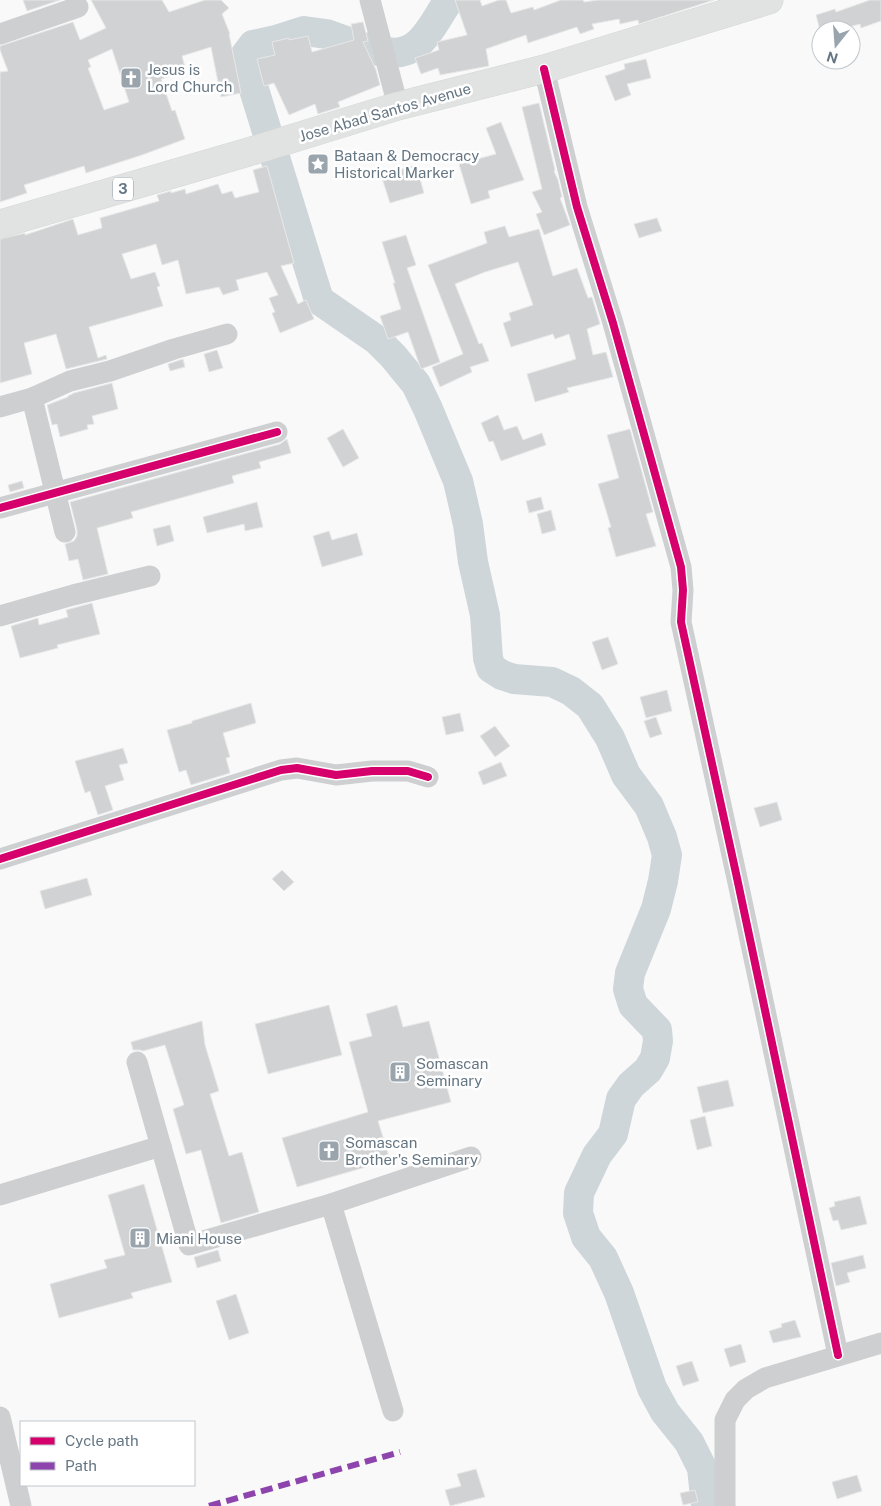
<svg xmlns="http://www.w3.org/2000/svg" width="881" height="1506" font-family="'Public Sans',sans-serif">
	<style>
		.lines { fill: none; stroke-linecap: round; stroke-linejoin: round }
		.river { stroke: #ced6d9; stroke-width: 30 }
		.building { fill: #d0d2d3; stroke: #e8e8e8; fill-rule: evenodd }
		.highway-casing { stroke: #d5d6d6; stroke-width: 29 }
		.minor { stroke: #cecfd0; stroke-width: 21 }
		.highway { stroke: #e1e2e2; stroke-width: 28 }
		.quiet { stroke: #8e44ad; stroke-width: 6; stroke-dasharray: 12 6; stroke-linecap: butt }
		.cycleway-casing { stroke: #fff; stroke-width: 11 }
		.cycleway { stroke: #d6006c; stroke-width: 8 }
		.labels { text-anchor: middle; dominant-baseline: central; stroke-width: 5; stroke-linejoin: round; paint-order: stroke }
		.shield { fill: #fff; stroke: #939fa8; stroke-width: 1 }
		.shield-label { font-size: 14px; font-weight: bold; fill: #657683 }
		.poi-label { font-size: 15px; fill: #657683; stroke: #fff; text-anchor: start }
		.street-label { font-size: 15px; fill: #657683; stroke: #fff }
	</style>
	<rect width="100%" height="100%" fill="#f9f9f9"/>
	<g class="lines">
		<!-- river -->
		<g class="river">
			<polyline points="381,51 371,50 326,34 304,31 276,40 253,45 244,57 319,300 377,340 393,356 416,384 428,409 458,481 468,524 473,562 485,615 488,658 491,668 502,675 514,679 552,682 571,691 590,706 610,738 626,775 649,806 662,837 667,855 663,881 656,909 630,973 628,989 633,1005 657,1030 658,1041 655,1058 648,1070 631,1085 621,1099 613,1134 597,1155 579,1193 578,1213 586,1237 603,1258 619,1293 652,1388 665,1412 689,1442 702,1468 706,1506"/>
			<path d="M386,52C421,58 432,24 449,0"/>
		</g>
	</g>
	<!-- building -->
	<g class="building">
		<polygon points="23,0 60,0 27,11"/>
		<path d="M91,0H162L169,12L205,0H221L229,8L222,14L230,34H229L241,93L221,97L211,47L182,56L186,71L161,79L172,111L175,110L185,139L142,155L86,173L84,166L24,185L27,193L0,202V72L8,71L0,50V46L73,22L80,40L106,28ZM112,49L129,102L104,110L88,68L91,67L88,60Z"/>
		<polygon points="455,0 480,0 482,6 499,0 506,0 511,13 533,7 534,10 561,0 583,0 584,2 598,0 714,0 639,24 638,20 620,24 619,19 592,24 594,29 580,34 577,27 528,43 526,35 486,49 489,66 440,75 438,68 421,74 415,58 439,50 437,42 467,35"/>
		<polygon points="870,0 881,0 881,21 861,28 860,24 838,30 820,30 816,15 835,9 836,12"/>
		<polygon points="363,22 368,41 363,42 376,70 380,85 338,102 340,107 318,114 315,104 289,115 274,83 264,86 257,59 275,55 272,42 289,38 289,40 308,36 312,52 354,40 351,24"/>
		<polygon points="646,59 651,78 627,84 631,95 615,101 605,76 625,69 624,64"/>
		<polygon points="539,103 555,170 554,171 558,180 562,197 560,198 570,225 544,235 536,214 542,212 532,192 542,189 522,107"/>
		<polygon points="501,122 524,180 488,191 490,198 471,204 459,164 496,154 486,128"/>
		<polygon points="416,165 424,193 390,203 381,175"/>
		<polygon points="267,166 294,263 281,266 298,304 306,300 314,319 280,333 272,313 275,312 269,298 278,295 267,272 236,280 239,290 223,295 219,287 186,294 178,260 162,265 156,244 122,254 131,279 155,272 160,286 157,287 163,306 89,327 98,358 106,355 107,359 66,369 56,334 24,343 32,374 0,383 0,239 25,233 25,235 73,219 78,235 102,228 100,218 159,201 157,195 171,191 171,193 185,189 186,194 218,184 222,194 232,191 235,198 259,192 253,170"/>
		<polygon points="657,218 662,231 639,238 634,224"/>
		<polygon points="505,226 509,237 539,229 553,276 577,268 588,298 592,297 600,324 587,329 593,355 606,352 613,377 567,388 569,392 535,402 527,374 576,359 569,334 555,339 553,334 511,347 503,323 511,320 509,313 533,305 518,262 485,272 455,284 479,344 482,343 489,361 470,367 472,372 440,387 432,367 463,354 428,265 487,243 484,232"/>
		<polygon points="406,235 416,265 407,268 440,362 421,369 408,332 388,339 380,316 401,309 393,283 395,283 382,242"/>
		<polygon points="217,350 223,368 209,372 204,354"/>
		<polygon points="183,359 185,367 170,371 168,364"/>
		<polygon points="112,383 118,409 92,416 94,424 87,425 88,429 60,437 57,424 52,425 47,405 68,397 68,396 74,393"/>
		<polygon points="498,415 504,430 517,426 523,440 542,433 546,445 501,461 493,441 489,442 481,423"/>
		<polygon points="343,429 359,458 343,467 327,438"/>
		<polygon points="630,429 653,512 646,514 656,546 616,557 608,528 611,527 598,484 619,478 607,435"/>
		<polygon points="287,439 291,453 259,462 261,468 232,476 234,483 131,512 133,518 97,528 108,574 83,580 78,559 69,561 65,544 74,541 77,536 77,530 70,502 280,444"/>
		<polygon points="22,481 24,488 10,492 8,485"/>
		<polygon points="541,497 544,509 529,513 526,501"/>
		<polygon points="257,502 263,527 245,531 244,524 207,533 203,517"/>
		<polygon points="551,510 556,530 542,534 537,514"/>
		<polygon points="170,525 174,541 157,546 153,529"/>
		<polygon points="329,531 332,540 357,533 363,555 322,567 313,536"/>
		<polygon points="92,603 100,634 57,645 58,648 20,658 11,626 38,618 39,625 68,617 66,610"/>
		<polygon points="608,637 618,664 602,670 592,642"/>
		<polygon points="667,690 672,711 646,718 640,697"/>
		<polygon points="251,703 256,723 223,733 230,757 226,758 230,773 191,785 186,770 179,772 167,730 192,723 192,721"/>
		<polygon points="460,713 464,731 446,735 442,717"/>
		<polygon points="656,717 662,734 650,738 644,721"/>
		<polygon points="495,726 510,746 495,757 480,736"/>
		<polygon points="123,748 128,763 119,765 124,780 105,786 113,810 98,815 90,791 85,793 75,761"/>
		<polygon points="501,762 507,776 483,785 478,772"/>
		<polygon points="777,802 782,820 760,827 754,808"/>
		<polygon points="282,870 294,882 284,891 272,879"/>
		<polygon points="87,878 92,895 45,909 40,891"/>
		<polygon points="329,1005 342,1055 268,1074 255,1024"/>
		<polygon points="397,1005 403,1027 429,1021 451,1102 378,1121 390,1160 297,1187 282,1138 368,1112 349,1042 372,1036 366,1014"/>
		<polygon points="202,1021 205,1045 219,1091 210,1094 229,1156 242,1152 259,1212 221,1223 201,1150 186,1154 173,1109 184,1105 165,1045 143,1051 140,1050 133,1050 131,1042"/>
		<polygon points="728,1080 734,1106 703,1113 697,1087"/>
		<polygon points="705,1116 712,1146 697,1150 690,1120"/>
		<polygon points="144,1184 172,1282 131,1293 133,1298 59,1318 50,1284 107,1268 104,1260 125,1255 108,1195"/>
		<polygon points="860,1196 867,1224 841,1230 838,1220 833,1221 829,1208 835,1206 834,1202"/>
		<polygon points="218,1250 221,1261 197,1268 194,1257"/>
		<polygon points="863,1255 866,1268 847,1273 850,1282 836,1286 831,1263"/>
		<polygon points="236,1294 249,1333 229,1340 216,1301"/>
		<polygon points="795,1320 801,1337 773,1343 769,1331 782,1327 781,1324"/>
		<polygon points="741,1344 746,1362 730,1367 724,1349"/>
		<polygon points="692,1361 699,1381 683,1386 676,1366"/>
		<polygon points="476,1469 485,1497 450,1506 445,1490 461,1486 457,1474"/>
		<polygon points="857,1475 862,1491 837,1499 832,1482"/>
		<polygon points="695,1490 698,1502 683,1505 680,1493"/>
	</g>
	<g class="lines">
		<!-- highway casing -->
		<g class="highway-casing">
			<polyline id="highway" points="0,224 245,153 398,106 544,69 769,0"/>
		</g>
		<!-- minor -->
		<g class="minor">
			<polyline points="370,0 398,106"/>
			<polyline points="0,34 78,7"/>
			<polyline points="544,69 577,207 613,323 681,567 683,590 681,622 737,878 838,1355"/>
			<polyline points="32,398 65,532"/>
			<polyline points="0,407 32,398 70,381 110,371 174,349 227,334"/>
			<polyline points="0,508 277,432"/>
			<polyline points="0,616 73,595 150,576"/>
			<polyline points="0,859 281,770 297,768 336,775 372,771 408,771 428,777"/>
			<polyline points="137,1062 189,1245 331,1204 471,1157"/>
			<polyline points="0,1195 161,1146"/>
			<polyline points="331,1204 393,1411"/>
			<polyline points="0,1417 21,1506"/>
			<polyline points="725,1506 725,1420 735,1400 746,1389 765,1378 881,1343"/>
		</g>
		<!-- highway -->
		<use href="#highway" class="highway"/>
		<!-- quiet -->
		<polyline class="quiet" points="209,1506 400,1452"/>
		<!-- cycleway casing -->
		<g class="cycleway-casing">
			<g id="cycleway">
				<polyline points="544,69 577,207 613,323 681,567 683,590 681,622 737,878 838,1355"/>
				<polyline points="0,508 277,432"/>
				<polyline points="0,859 281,770 297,768 336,775 372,771 408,771 428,777"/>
			</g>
		</g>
		<!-- cycleway -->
		<use href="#cycleway" class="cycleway"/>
	</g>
	<!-- icons -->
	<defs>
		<g id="church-square" transform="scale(1.125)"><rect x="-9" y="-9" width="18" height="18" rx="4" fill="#99a4ac" stroke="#fff"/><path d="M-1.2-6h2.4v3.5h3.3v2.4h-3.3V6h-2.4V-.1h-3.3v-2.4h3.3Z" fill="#fff"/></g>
		<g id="sight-square" transform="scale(1.125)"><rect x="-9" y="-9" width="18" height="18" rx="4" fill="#99a4ac" stroke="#fff"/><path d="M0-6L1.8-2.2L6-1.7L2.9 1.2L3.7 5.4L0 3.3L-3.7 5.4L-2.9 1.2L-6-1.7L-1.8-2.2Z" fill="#fff"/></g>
		<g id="building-square" transform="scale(1.125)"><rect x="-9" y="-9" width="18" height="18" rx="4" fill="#99a4ac" stroke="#fff"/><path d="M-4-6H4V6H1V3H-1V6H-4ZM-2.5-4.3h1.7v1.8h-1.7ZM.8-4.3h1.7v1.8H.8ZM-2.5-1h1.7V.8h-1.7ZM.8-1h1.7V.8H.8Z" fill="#fff"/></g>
	</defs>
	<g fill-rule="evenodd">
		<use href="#church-square" x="131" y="78"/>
		<use href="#sight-square" x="318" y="164"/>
		<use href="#building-square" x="400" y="1072"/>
		<use href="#church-square" x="329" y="1151"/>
		<use href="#building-square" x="140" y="1238"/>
	</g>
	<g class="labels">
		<!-- shield labels -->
		<rect class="shield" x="113" y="177.5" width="20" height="23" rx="4"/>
		<g class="shield-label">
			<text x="123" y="189">3</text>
		</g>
		<!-- poi labels -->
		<g class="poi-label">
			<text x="147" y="69">Jesus is<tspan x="147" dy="17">Lord Church</tspan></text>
			<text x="334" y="155">Bataan &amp; Democracy<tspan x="334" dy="17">Historical Marker</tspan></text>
			<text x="416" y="1063">Somascan<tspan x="416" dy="17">Seminary</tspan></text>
			<text x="345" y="1142">Somascan<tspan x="345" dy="17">Brother's Seminary</tspan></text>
			<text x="156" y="1238">Miani House</text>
		</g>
		<!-- street labels -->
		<g class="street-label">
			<text transform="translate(385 112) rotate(-16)">Jose Abad Santos Avenue</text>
		</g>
	</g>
	<!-- legend -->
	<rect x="20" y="1421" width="175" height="65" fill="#ffffff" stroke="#c1c8cd"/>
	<rect x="30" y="1437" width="25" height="8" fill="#d6006c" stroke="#c1c8cd"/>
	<text x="65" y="1446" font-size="15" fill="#657683">Cycle path</text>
	<rect x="30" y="1462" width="25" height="8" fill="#8e44ad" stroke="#c1c8cd"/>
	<text x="65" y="1471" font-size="15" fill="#657683">Path</text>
	<!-- north arrow -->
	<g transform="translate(836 45) rotate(197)"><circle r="24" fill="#ffffff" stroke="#c1c8cd"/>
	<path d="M0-4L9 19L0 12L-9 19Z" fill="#99a4ac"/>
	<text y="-8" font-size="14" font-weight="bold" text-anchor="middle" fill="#657683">N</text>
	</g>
</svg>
